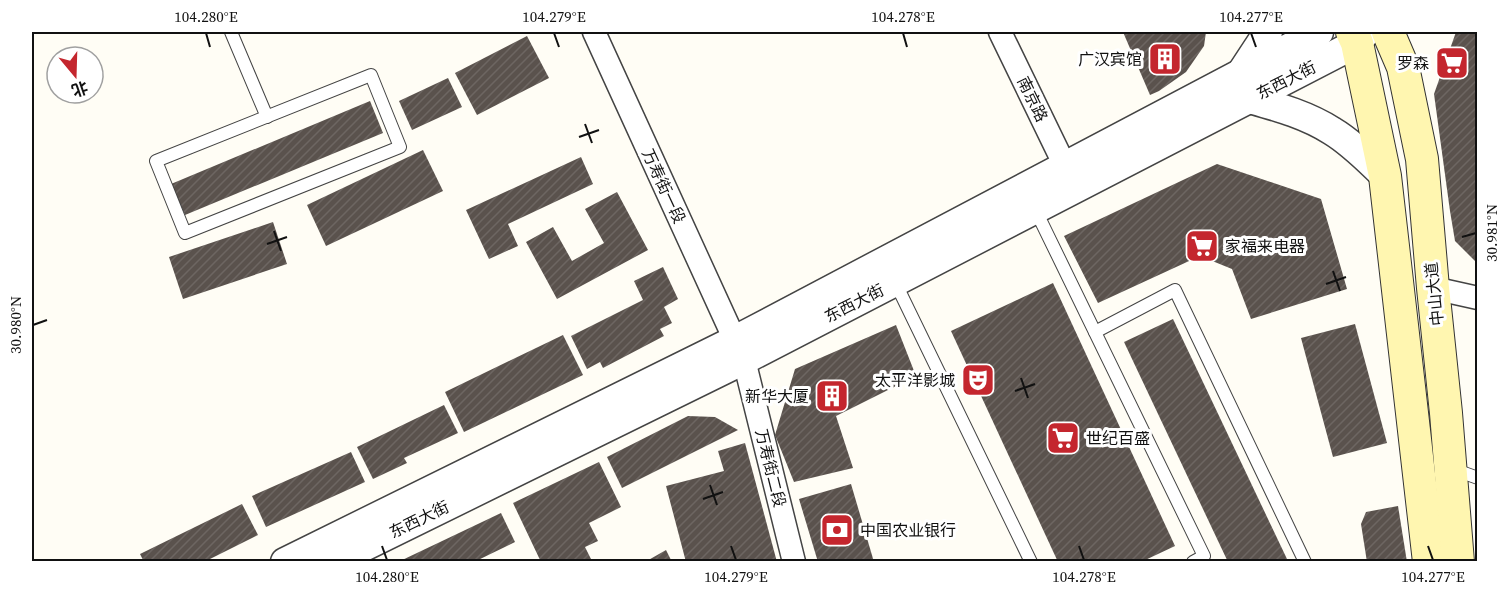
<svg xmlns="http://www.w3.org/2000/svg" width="1509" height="593" font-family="'Source Serif 4','Noto Sans SC',serif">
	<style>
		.building { fill: url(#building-hatch) }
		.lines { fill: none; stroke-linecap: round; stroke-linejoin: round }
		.service-casing { stroke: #444; stroke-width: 14 }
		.minor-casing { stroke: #444; stroke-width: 25 }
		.tertiary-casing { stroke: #444; stroke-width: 31 }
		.secondary-casing { stroke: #333; stroke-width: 34 }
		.service { stroke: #fff; stroke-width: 12 }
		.minor { stroke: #fff; stroke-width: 22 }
		.tertiary { stroke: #fff; stroke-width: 28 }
		.secondary { stroke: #fff6b0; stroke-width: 32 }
		.ticks { fill: none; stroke: #111; stroke-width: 2 }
		.labels { text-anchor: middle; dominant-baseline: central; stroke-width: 6; stroke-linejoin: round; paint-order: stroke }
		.poi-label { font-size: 16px; fill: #111; stroke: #fff; text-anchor: end }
		.street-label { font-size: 16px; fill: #111; stroke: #fff }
		.neatline { fill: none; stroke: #111; stroke-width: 2 }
		.ticks-label { font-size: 15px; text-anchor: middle; fill: #111 }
	</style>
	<defs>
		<pattern id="building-hatch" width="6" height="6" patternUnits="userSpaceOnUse" patternTransform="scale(1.5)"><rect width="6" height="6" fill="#5a524d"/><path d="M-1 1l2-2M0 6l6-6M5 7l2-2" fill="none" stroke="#6d6662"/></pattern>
	</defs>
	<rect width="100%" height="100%" fill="#fffdf5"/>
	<!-- building -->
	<g class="building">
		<polygon points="1123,32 1206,32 1204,46 1186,72 1159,91 1150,95"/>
		<polygon points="1456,32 1478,32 1478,264 1455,241 1450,211 1434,94"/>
		<polygon points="527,36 549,78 477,115 455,73"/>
		<polygon points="448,78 462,107 412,130 399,101"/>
		<polygon points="370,101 383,133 185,215 171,184"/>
		<polygon points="423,150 443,191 326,246 307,205"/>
		<polygon points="581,157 593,184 508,224 518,246 489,259 466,210"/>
		<polygon points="1217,164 1321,199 1347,289 1251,319 1232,269 1200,256 1098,303 1064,236"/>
		<polygon points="617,192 648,250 557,299 526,242 553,227 572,261 604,243 585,209"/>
		<polygon points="273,222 287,264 183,299 169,257"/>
		<polygon points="663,267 678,299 664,307 672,323 660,329 664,336 603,368 600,362 587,369 571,336 643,300 634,281"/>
		<polygon points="1053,283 1175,546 1141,562 1058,562 951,331"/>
		<polygon points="1173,319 1287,559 1282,562 1228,562 1124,342"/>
		<polygon points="1355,324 1387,443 1333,457 1301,338"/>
		<polygon points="896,325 916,376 836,416 853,468 794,482 775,435 795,369"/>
		<polygon points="563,335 583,375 464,432 445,392"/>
		<polygon points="444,405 458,433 404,458 407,463 373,479 357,447"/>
		<polygon points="688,416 715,417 738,430 622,488 607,457"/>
		<polygon points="745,443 777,562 746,562 746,560 742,562 686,562 666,486 724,471 718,451"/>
		<polygon points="351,452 365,482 266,527 252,496"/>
		<polygon points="599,462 621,507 589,523 598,541 585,547 591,559 586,562 541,562 513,503"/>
		<polygon points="851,484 874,562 818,562 799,499"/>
		<polygon points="242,504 258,535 204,562 144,562 140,554"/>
		<polygon points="1398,506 1407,562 1367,562 1361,524 1366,512"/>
		<polygon points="501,513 515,542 474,562 398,562"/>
		<polygon points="666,550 672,562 645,562"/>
	</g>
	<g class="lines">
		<!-- service casing -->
		<g class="service-casing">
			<g id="service">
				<polyline points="231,32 267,117"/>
				<polygon points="371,75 400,147 185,233 156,161"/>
				<polyline points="1035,209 1204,556 1193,562"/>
				<polyline points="897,286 1031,562"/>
				<polyline points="1095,332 1175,290 1305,562"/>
				<polyline points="1453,469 1478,478"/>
			</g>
		</g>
		<!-- minor casing -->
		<g class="minor-casing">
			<g id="minor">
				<polyline points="594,32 744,360 794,562"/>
				<polyline points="1000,32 1065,166"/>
				<polyline points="1433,288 1478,298"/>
			</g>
		</g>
		<!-- tertiary casing -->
		<g class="tertiary-casing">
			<g id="tertiary">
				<polyline points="1243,70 1268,32"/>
				<path d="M1250,99C1278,107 1307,115 1332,131C1352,143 1369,161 1385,176"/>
				<polyline points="285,562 735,340 1319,32"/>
				<polyline points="333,562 744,360 1357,43 1366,32"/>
			</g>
		</g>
		<!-- secondary casing -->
		<g class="secondary-casing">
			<g id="secondary">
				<polyline points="1352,32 1357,43 1385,176 1429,562"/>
				<polyline points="1388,32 1403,67 1422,159 1433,288 1446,413 1458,562"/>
			</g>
		</g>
		<!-- service -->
		<use href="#service" class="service"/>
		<!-- minor -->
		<use href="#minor" class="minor"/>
		<!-- tertiary -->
		<use href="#tertiary" class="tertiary"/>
		<!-- secondary -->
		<use href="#secondary" class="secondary"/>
	</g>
	<!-- ticks -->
	<path class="ticks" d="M206,33L210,47M554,33L559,47M903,33L907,47M1251,33L1256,47M585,124L592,143M579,137L599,130M274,231L281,251M1462,237L1476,233M267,244L287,237M1333,271L1340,291M1326,284L1346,277M33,325L47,320M1021,378L1028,398M1015,391L1035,384M710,485L717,505M703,499L723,492M382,546L387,560M731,546L736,560M1079,546L1084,560M1428,546L1433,560"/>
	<!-- icons -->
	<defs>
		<g id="building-square" transform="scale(1.725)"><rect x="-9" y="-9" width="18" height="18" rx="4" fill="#c4262e" stroke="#fff"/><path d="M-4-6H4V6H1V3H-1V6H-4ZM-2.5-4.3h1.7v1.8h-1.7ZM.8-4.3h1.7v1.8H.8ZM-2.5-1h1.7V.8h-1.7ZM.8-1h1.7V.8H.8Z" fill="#fff"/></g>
		<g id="supermarket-square" transform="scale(1.725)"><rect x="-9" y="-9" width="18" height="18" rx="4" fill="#c4262e" stroke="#fff"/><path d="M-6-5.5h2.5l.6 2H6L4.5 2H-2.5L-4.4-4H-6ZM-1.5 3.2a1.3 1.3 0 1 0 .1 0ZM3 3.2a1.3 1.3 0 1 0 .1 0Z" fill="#fff"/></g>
		<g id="theatre-square" transform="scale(1.725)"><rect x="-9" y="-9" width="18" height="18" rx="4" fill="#c4262e" stroke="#fff"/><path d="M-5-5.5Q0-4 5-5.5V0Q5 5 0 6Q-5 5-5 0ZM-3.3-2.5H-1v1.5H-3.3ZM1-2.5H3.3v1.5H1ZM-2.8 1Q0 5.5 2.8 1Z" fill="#fff"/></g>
		<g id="bank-square" transform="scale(1.725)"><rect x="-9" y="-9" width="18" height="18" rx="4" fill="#c4262e" stroke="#fff"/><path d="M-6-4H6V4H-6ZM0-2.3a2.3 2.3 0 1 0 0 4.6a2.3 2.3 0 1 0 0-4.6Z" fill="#fff"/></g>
	</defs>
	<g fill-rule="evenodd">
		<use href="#building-square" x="1165" y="59"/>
		<use href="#supermarket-square" x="1452" y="63"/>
		<use href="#supermarket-square" x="1202" y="246"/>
		<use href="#theatre-square" x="978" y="380"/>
		<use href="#building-square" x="832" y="396"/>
		<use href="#supermarket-square" x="1063" y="438"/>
		<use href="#bank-square" x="837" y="530"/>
	</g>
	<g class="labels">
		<!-- poi labels -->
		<g class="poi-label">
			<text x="1142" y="59">广汉宾馆</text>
			<text x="1429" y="63">罗森</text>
			<text x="1225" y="246" text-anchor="start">家福来电器</text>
			<text x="955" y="380">太平洋影城</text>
			<text x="809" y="396">新华大厦</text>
			<text x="1086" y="438" text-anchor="start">世纪百盛</text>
			<text x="860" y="530" text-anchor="start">中国农业银行</text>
		</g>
		<!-- street labels -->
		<g class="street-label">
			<text transform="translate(1286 80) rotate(-27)">东西大街</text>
			<text transform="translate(1033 99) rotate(64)">南京路</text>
			<text transform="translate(664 186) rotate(65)">万寿街一段</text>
			<text transform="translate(1434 294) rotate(-96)">中山大道</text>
			<text transform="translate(854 303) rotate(-27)">东西大街</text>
			<text transform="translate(771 468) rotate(76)">万寿街二段</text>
			<text transform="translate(419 519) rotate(-26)">东西大街</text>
		</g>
	</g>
	<!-- border -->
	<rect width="1509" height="593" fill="none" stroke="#ffffff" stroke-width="66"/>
	<!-- north arrow -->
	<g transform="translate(75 75) rotate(161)"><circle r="28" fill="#ffffff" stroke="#a0a0a0" stroke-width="1.5"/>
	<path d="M0-4.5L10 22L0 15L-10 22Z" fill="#c4262e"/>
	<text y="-9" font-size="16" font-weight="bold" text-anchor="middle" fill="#111111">北</text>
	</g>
	<rect x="33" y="33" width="1443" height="527" class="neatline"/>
	<g class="ticks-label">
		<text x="206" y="22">104.280°E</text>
		<text x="554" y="22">104.279°E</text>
		<text x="903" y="22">104.278°E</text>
		<text x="1251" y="22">104.277°E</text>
		<text transform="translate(1492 233) rotate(-90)" y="5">30.981°N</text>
		<text transform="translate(16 325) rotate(-90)" y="5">30.980°N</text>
		<text x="387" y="582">104.280°E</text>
		<text x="736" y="582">104.279°E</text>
		<text x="1084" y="582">104.278°E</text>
		<text x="1433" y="582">104.277°E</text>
	</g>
</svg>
